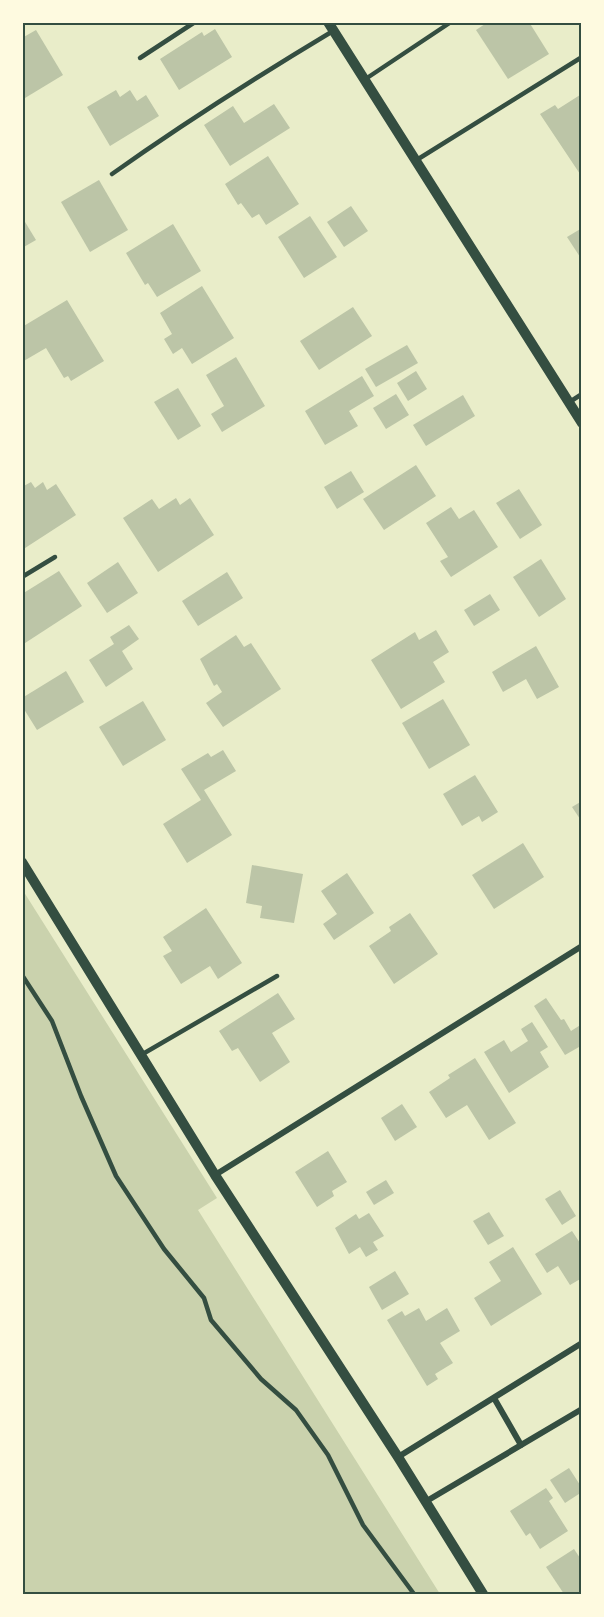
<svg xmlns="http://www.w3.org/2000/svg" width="604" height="1617" font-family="'Fira Sans',sans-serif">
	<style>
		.green { fill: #cad2ad }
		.building { fill: #bcc5a7 }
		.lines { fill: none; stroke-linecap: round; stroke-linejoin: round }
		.service { stroke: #344e41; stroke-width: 4.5 }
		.minor { stroke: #344e41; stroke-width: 6 }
		.tertiary { stroke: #344e41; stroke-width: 10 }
		.neatline { fill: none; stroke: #344e41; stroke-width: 2 }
	</style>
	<rect width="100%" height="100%" fill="#e9edc9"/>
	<!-- green -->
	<polygon class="green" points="22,889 217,1198 198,1210 440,1594 23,1594"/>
	<!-- building -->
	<g class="building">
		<polygon points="488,22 529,22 549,54 508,79 476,30"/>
		<polygon points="215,29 232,57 179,90 160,59 202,32 204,36"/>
		<polygon points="36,30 63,75 25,98 22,94 22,38"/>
		<polygon points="116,90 120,97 130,90 137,101 146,95 159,116 110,146 87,107"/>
		<polygon points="580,95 582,96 582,177 540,114 555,105 558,109"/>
		<polygon points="274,104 290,128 230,166 204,125 233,106 244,123"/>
		<polygon points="268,156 299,204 266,225 259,214 252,218 241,203 238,205 225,184"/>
		<polygon points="99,180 128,230 90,252 61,202"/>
		<polygon points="351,206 368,231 344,247 327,222"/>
		<polygon points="310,216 337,257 304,278 278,237"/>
		<polygon points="22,217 36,240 22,248"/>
		<polygon points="173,224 201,271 157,297 148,283 145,285 126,253"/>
		<polygon points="582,228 582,260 567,237"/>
		<polygon points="202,286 234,338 192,364 182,348 173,354 164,339 172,334 160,313"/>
		<polygon points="67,300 104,361 71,381 68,376 64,378 46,348 22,362 22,327"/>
		<polygon points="353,307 372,336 319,370 300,341"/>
		<polygon points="407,345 418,363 376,387 365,369"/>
		<polygon points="236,357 265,406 222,432 211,414 224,406 206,375"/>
		<polygon points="416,371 427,389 408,401 397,383"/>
		<polygon points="362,376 374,396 349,411 358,426 325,445 305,411"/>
		<polygon points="178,388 201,426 178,440 154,402"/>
		<polygon points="396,394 409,415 386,429 373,408"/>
		<polygon points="463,395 475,416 426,446 413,425"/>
		<polygon points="416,465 436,496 384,530 363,499"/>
		<polygon points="351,471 364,492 337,509 324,487"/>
		<polygon points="31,482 35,488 43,482 47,490 56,484 76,515 22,550 22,487"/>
		<polygon points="519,489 542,525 520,539 496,503"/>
		<polygon points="176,498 180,505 190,498 214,535 158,572 123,518 152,499 159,509"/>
		<polygon points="451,507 459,519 474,510 498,547 451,577 440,561 448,557 426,523"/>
		<polygon points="541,559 566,599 539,617 513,577"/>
		<polygon points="118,562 138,593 107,613 87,583"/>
		<polygon points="59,571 82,606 22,645 22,594"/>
		<polygon points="227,572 243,598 198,626 182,601"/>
		<polygon points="490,594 500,610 474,626 464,610"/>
		<polygon points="129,625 139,639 122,651 133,669 106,687 89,660 114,644 110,637"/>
		<polygon points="436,630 449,652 433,662 445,682 401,709 371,660 415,632 419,640"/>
		<polygon points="236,635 244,647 251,643 281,689 223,727 206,703 222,692 217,684 214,686 200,659"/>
		<polygon points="536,646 559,687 537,699 526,679 503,692 492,672"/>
		<polygon points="66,671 84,702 37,730 22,706 22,698"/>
		<polygon points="443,699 470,745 429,769 402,723"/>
		<polygon points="143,701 166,740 123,766 99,727"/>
		<polygon points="223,750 236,771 204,790 232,835 187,863 163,824 201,800 181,769 208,753 211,757"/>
		<polygon points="475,775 498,812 482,822 479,816 462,826 443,794"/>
		<polygon points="582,801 582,822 572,807"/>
		<polygon points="523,843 544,877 494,909 472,875"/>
		<polygon points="252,865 303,874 294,923 260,918 262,906 246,903"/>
		<polygon points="347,873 374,913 334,940 323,924 337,914 321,891"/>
		<polygon points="206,908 242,963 218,979 210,966 181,984 163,956 172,951 163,937"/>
		<polygon points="410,913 438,954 394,984 369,946 391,931 389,927"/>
		<polygon points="278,993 295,1019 272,1033 290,1062 260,1082 238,1048 232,1051 219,1031"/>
		<polygon points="546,998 561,1020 564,1019 571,1031 582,1024 582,1051 579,1047 565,1055 534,1006"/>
		<polygon points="532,1022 548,1047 540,1052 549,1067 509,1093 484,1052 504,1040 511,1052 528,1041 521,1029"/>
		<polygon points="475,1058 516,1123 489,1140 467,1105 446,1118 429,1092 450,1078 448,1075"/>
		<polygon points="402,1104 417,1127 395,1141 381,1118"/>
		<polygon points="328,1151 347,1182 332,1191 334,1196 317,1207 295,1172"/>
		<polygon points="386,1180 394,1193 374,1205 366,1192"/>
		<polygon points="560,1190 576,1216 562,1225 545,1199"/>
		<polygon points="489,1212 504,1236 488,1245 473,1221"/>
		<polygon points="369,1213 384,1236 373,1242 378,1250 366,1257 360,1247 349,1254 335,1228 356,1214 359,1219"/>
		<polygon points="572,1231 582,1246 582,1278 570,1285 558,1266 547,1273 535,1254"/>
		<polygon points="513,1247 542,1294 491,1326 474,1298 501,1281 489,1262"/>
		<polygon points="395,1271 409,1294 382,1310 369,1287"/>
		<polygon points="419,1308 426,1321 447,1308 460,1331 440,1343 453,1363 435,1374 438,1379 427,1386 387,1320 402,1311 405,1316"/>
		<polygon points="569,1468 582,1488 582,1492 565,1503 550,1480"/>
		<polygon points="546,1488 553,1498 549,1501 568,1531 540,1549 530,1533 526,1536 510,1511"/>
		<polygon points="574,1549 582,1561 582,1594 564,1594 546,1567"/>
	</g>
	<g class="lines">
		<!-- service -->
		<g class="service">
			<polyline points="140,58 195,22"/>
			<polyline points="364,80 451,22"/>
			<polyline points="415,161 582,57"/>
			<path d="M112,174C184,123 258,76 333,31"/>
			<polyline points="568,403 582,394"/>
			<polyline points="22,577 55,557"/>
			<polyline points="22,975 52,1021 81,1096 116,1176 164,1249 204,1298 211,1320 261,1379 296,1410 328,1455 363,1525 414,1594"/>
			<polyline points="141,1055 277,976"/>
		</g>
		<!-- minor -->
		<g class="minor">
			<polyline points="215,1175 582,946"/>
			<polyline points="494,1398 521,1445"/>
			<polyline points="398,1457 582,1343"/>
			<polyline points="425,1502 582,1409"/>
		</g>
		<!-- tertiary -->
		<g class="tertiary">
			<polyline points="328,22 582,423"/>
			<polyline points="22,862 215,1175 398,1457 483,1594"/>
		</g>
	</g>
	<!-- border -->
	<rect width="604" height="1617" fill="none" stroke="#fefae0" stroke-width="48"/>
	<rect x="24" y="24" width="556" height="1569" class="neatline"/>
</svg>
